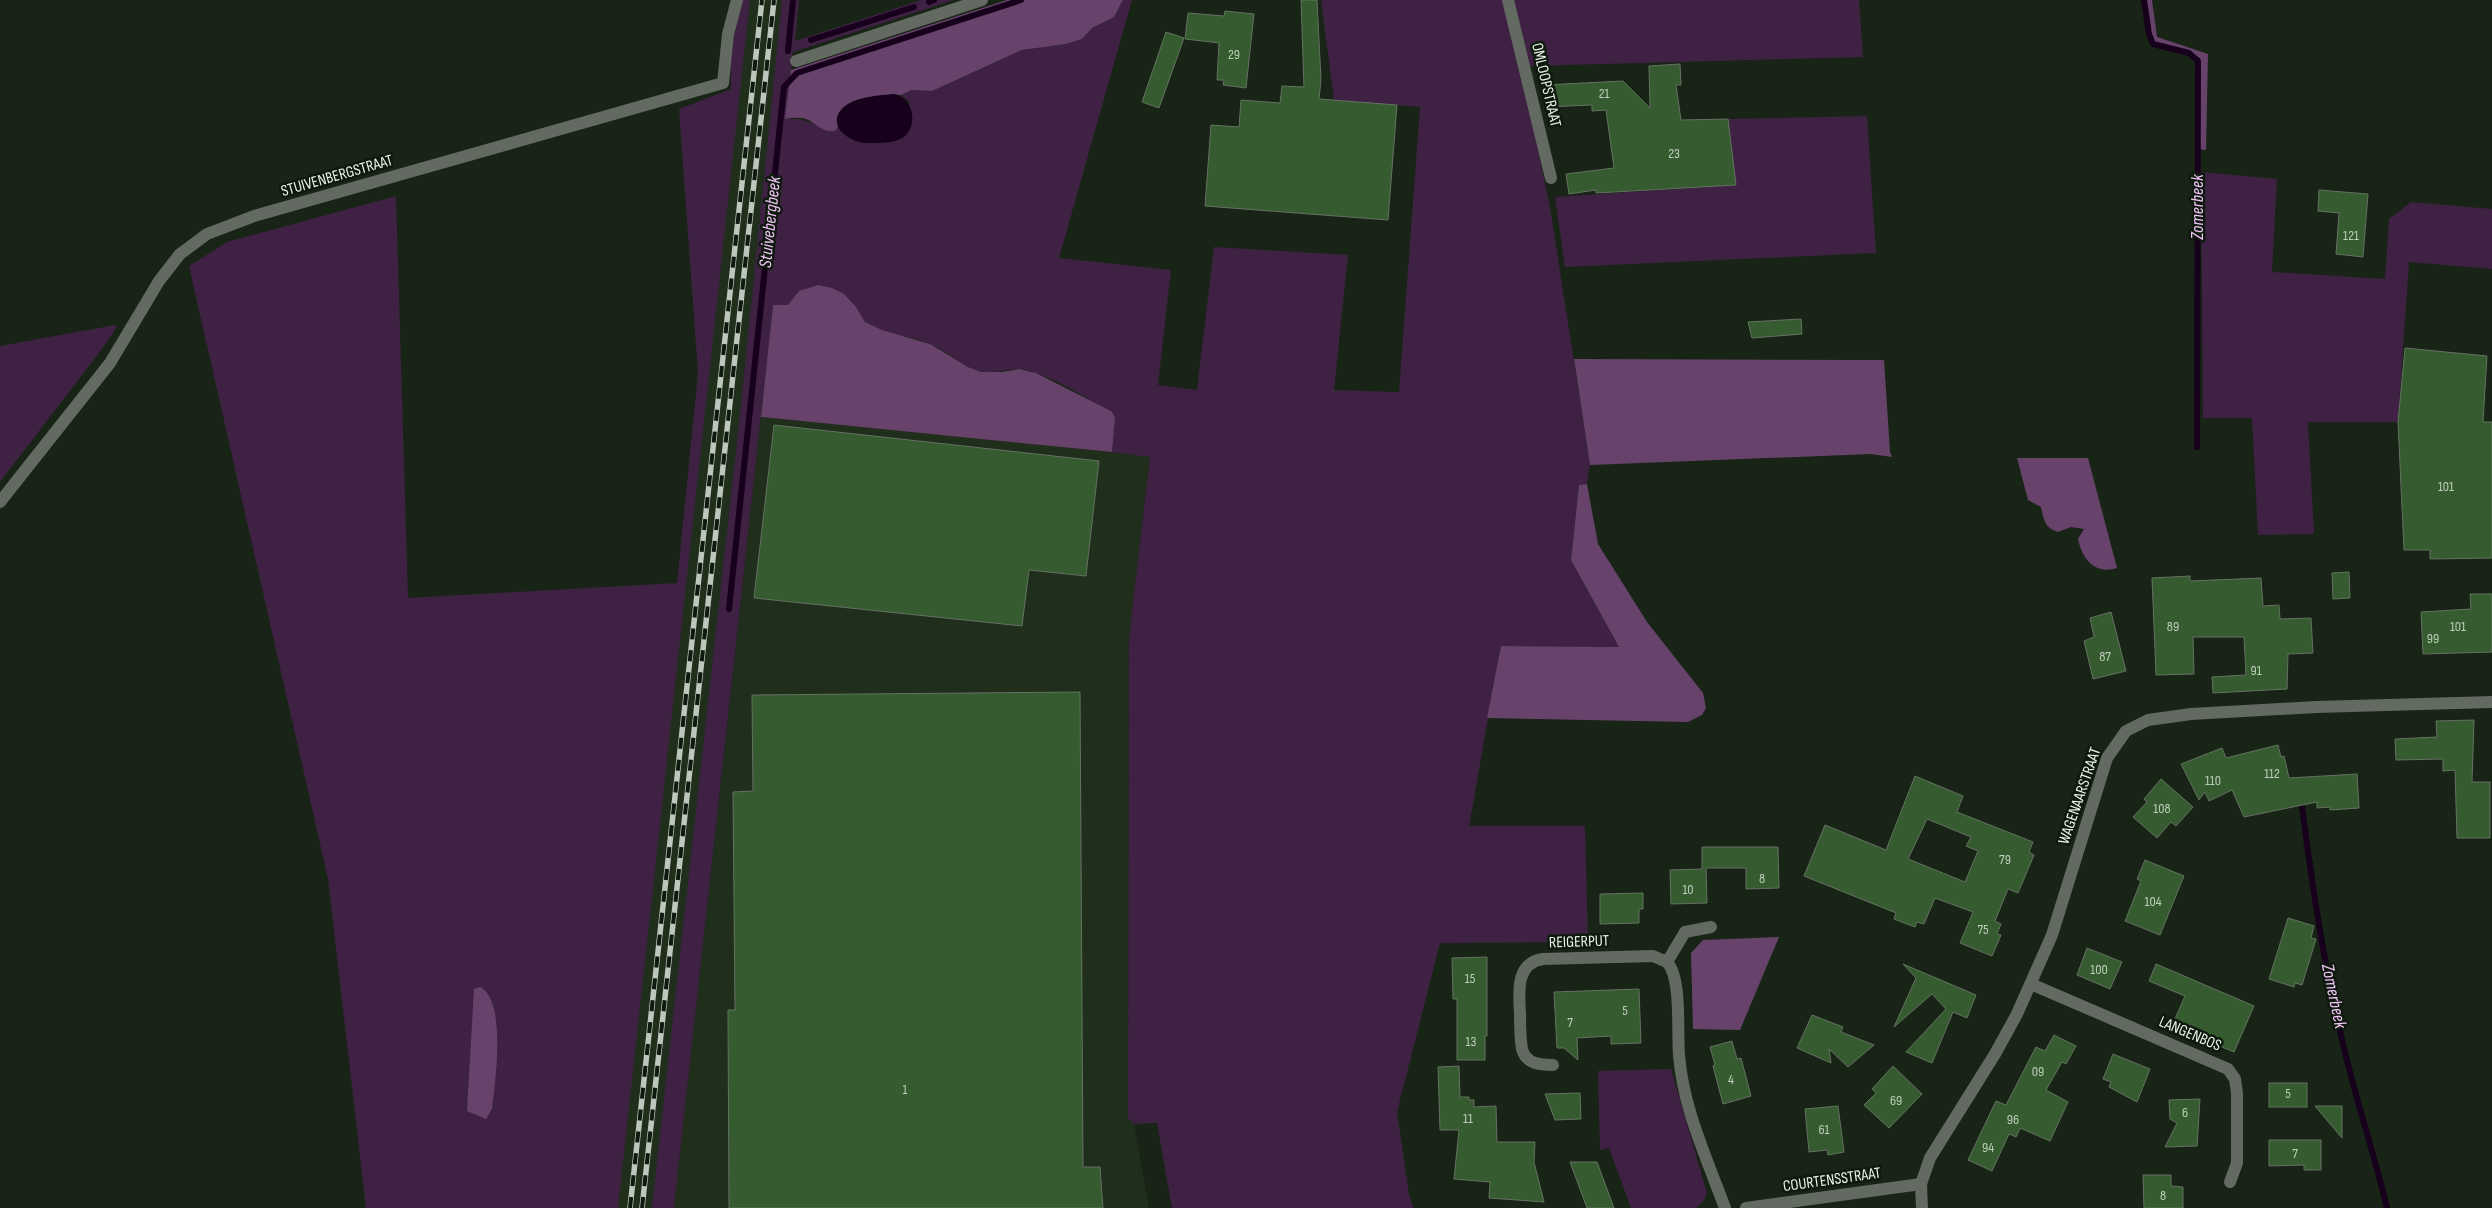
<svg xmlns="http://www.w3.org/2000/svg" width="2492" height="1208" font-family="'Sofia Sans Condensed',sans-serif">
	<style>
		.built { fill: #1f2f1c }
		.green { fill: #3f2144 }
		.forest { fill: #67436c }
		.water { fill: #17001c }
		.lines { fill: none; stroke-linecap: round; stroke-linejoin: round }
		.stream { stroke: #17001c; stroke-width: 6 }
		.building { fill: #365b30; stroke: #647262; fill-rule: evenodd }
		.minor { stroke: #636a62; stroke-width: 12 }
		.rail-casing { stroke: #bec7bc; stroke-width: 5.5 }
		.rail { stroke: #0e1a0d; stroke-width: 4; stroke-dasharray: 11; stroke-linecap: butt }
		.labels { text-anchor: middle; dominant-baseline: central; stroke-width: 5; stroke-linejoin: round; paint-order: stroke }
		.number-label { font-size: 14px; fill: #becebc }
		.street-label { font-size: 16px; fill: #ecf4ea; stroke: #0e1a0d }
		.water-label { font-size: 18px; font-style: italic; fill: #f3c4fa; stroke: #0e1a0d }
	</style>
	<rect width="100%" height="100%" fill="#182415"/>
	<!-- built -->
	<g class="built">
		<polygon points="749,0 788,0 657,1208 615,1208"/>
		<polygon points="761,417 1150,456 1129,637 1128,1118 1134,1124 1149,1208 674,1208"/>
	</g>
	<!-- green -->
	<g class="green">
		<polygon points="742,0 750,0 618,1208 366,1208 328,879 189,266 227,242 396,196 408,598 677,583 698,373 679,109 731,89 731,47"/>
		<path d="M782,0H799L795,41L921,0H954L793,52L786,119C805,117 817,126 835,131L838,127L841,132L912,116L909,102L901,95L911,90L932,91L1022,50L1066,44L1082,39L1092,28L1114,17L1123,0H1132L1059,258L1171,270L1158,385L1197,390L1214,247L1348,255L1334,390L1399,392L1420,107L1334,100L1321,0H1503L1523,78L1550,207L1590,465L1587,484L1579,485L1571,560L1619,647L1501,646L1469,826H1585L1588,942L1440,943L1397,1112L1409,1194L1413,1208H1172L1157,1123L1134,1124L1128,1118L1129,637L1150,457L1112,452L1115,417C1095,401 1045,372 1020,369C1006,368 992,375 978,371C961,365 948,352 932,345C912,335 885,336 867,323C862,320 859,312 856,307L799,291L788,305L773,306L674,1208H652L740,415Z"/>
		<polygon points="1512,0 1859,0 1863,57 1529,66"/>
		<polygon points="1867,116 1876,253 1565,267 1555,197 1735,185 1728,119"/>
		<polygon points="2201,172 2277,179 2272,272 2385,279 2389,219 2411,202 2492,209 2492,269 2409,262 2398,422 2308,422 2314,534 2258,535 2252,418 2203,418"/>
		<polygon points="115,325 117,327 102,349 0,482 0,346"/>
		<polygon points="1671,1069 1707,1193 1704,1201 1696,1208 1631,1208 1609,1148 1600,1150 1598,1071"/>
	</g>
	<!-- forest -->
	<g class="forest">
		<path d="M1007,0H1123L1114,17L1092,28L1082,39L1066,44L1022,50L932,91L911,90L901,95H884L852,102L838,122V127L835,131C821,133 817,123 806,119C799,117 792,118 785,119L791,70Z"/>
		<polygon points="2144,0 2152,0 2157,37 2208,54 2206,150 2198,149 2200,58 2155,43 2148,36"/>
		<polygon points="818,285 832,288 844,294 856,307 865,322 882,330 930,344 968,367 981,372 1002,372 1019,369 1036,373 1111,411 1115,417 1112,452 761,417 773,305 788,305 799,291"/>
		<polygon points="1574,359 1884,360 1890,452 1892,457 1871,454 1590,465"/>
		<path d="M2017,458H2088L2117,568C2095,575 2082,559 2078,539L2084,529L2071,527L2058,532C2045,528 2044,520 2041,507L2028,500Z"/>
		<polygon points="1587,484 1598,544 1647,622 1703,693 1706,708 1702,715 1688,722 1487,718 1501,646 1619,647 1571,560 1579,485"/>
		<polygon points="1779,937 1740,1030 1693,1029 1691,953 1703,940"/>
		<path d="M480,987C507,1000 495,1084 492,1109L486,1119L467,1111L474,989Z"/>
	</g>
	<!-- water -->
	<path class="water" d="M894,94C912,97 919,123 905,136C896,144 878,143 867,143C848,143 824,123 845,106C856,97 880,95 894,94Z"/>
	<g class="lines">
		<!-- stream -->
		<g class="stream">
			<polyline points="2144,0 2149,34 2153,44 2189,53 2198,61 2197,447"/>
			<polyline points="929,2 934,0"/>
			<polyline points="811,40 914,7"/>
			<polyline points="788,51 793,0"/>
			<polyline points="729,609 784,87 797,73 1021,0"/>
			<path d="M2301,799C2311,876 2322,955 2340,1031C2353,1091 2373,1149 2387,1208"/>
		</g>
	</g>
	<!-- building -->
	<g class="building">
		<polygon points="1301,0 1317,0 1321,80 1319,99 1397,105 1388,220 1205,206 1211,125 1239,127 1241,100 1280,103 1282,86 1304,87"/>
		<polygon points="1225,11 1254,14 1246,88 1223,85 1224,80 1217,80 1219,43 1185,39 1188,13 1224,16"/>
		<polygon points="1166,32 1184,38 1159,108 1142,102"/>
		<polygon points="1680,64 1681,85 1676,85 1681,120 1728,119 1736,185 1596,193 1596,190 1569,194 1566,174 1614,168 1606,110 1592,111 1592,105 1545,107 1544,85 1623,81 1650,108 1649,66"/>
		<polygon points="2319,190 2368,194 2363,257 2336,254 2339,213 2318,211"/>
		<polygon points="1801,319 1802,334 1752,338 1748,322"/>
		<polygon points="2405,348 2487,356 2483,422 2492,422 2492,558 2430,559 2430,550 2404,550 2398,422"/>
		<polygon points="774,425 1099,461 1086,576 1029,570 1022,626 754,598"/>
		<polygon points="2349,572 2350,598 2333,599 2332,573"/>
		<polygon points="2190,576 2190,581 2261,578 2263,606 2279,605 2280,619 2311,618 2313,653 2288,654 2287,689 2213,693 2212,677 2246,675 2244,637 2193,637 2194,674 2156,675 2152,578"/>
		<polygon points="2470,594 2492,594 2492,652 2423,654 2421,612 2471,609"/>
		<polygon points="2111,612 2126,671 2093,679 2084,641 2094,637 2090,618"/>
		<polygon points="1080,692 1083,1167 1100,1167 1103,1208 729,1208 728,1010 735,1010 733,792 753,791 752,695"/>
		<polygon points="2474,720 2472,782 2490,782 2490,838 2457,838 2455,770 2443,771 2443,759 2396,760 2395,739 2437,737 2436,721"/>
		<polygon points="2278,745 2281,757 2284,756 2289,778 2357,774 2359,808 2330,810 2330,807 2317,808 2317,802 2244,817 2232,790 2209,801 2205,792 2199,800 2181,764 2222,748 2226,758"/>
		<path d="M1915,776L1963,796L1957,812L2033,842L2029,852L2034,855L2018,893L2008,889L1995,921L2001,924L1997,934L2001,935L1992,956L1960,943L1973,912L1935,898L1924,924L1917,922L1915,927L1894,919L1896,913L1804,876L1825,825L1886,850ZM1927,819L1971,837L1966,846L1978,851L1965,882L1908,859Z"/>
		<polygon points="2161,779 2193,807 2176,826 2171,822 2157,838 2133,817 2147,802 2144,799"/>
		<polygon points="1702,847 1778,847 1779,888 1746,889 1746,868 1706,868 1707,903 1671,904 1670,870 1702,869"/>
		<polygon points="2145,860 2184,876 2160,935 2125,921 2141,881 2137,879"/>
		<polygon points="1643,893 1643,909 1639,909 1639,923 1600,924 1600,894"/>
		<polygon points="2288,918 2314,926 2311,938 2316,939 2302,985 2295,983 2294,987 2269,979"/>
		<polygon points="2087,948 2122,962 2110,989 2077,975"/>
		<polygon points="1487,957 1487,1036 1485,1036 1485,1060 1457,1060 1457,999 1453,999 1452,958"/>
		<polygon points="1903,964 1976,995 1967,1018 1953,1012 1932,1063 1906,1052 1946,1009 1932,994 1894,1027 1916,978"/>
		<polygon points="2156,964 2254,1006 2234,1052 2172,1026 2185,996 2149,981"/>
		<polygon points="1639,989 1641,1043 1611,1044 1611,1036 1577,1038 1578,1060 1564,1048 1557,1048 1554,992"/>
		<polygon points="1812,1015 1843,1027 1841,1032 1874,1045 1848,1067 1829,1049 1831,1063 1797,1048"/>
		<polygon points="2054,1035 2076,1046 2066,1064 2062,1062 2046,1090 2068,1102 2050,1141 2020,1128 2016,1137 2009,1134 1992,1171 1968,1160 1996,1101 2006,1105 2036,1047 2045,1051"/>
		<polygon points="1732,1041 1737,1059 1741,1058 1751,1096 1723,1104 1713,1066 1715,1065 1710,1047"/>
		<polygon points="2113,1054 2150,1069 2137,1102 2109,1087 2111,1082 2103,1079"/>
		<polygon points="1459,1066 1460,1097 1469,1097 1469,1100 1474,1100 1474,1107 1496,1106 1497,1142 1535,1142 1534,1162 1544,1202 1489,1198 1490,1182 1454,1179 1459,1130 1440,1130 1438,1067"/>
		<polygon points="1893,1066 1922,1094 1889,1128 1864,1105 1876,1093 1872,1089"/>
		<rect x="2269" y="1083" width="38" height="24"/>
		<polygon points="1580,1093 1581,1119 1555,1120 1545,1094"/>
		<polygon points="2200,1099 2197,1146 2165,1147 2177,1123 2170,1119 2169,1100"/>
		<polygon points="1838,1106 1844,1152 1828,1155 1827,1150 1809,1152 1805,1109"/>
		<polygon points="2315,1106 2342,1106 2342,1138"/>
		<polygon points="2269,1140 2321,1140 2321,1170 2304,1170 2304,1165 2269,1166"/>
		<polygon points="1570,1162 1597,1162 1614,1208 1587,1208"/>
		<polygon points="2143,1175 2171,1175 2171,1186 2183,1187 2183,1208 2144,1208"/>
	</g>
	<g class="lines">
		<!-- minor -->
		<g class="minor">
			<polyline points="1508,0 1551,178"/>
			<polyline points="796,61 982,0"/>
			<polyline points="0,502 110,363 159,281 180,254 207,234 254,216 723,83 728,34 737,0"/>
			<polyline points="1667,962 1685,932 1711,927"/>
			<polyline points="2031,984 2228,1069 2235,1079 2237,1093 2237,1163 2230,1182"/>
			<path d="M1553,1065C1540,1065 1526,1064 1522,1049C1520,1037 1520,1025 1520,1014C1519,993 1515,963 1543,959L1653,956L1667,962C1682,978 1677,1032 1679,1055C1683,1108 1707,1159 1725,1208"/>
			<polyline points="1746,1208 1921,1184"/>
			<polyline points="1922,1208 1921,1184 1930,1158 1995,1054 2017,1014 2052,935 2107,758 2126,731 2148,720 2191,714 2316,707 2492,702"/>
		</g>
		<!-- rail casing -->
		<g class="rail-casing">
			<g id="rail">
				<polyline points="630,1208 762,0"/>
				<polyline points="642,1208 774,0"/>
			</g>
		</g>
		<!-- rail -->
		<use href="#rail" class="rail"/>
	</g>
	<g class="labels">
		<!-- number labels -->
		<g class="number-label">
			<text x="1234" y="54">29</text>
			<text x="1604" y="93">21</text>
			<text x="1674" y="153">23</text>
			<text x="2351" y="235">121</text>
			<text x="2446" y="486">101</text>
			<text x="2173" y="626">89</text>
			<text x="2458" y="626">101</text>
			<text x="2433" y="638">99</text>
			<text x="2105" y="656">87</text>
			<text x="2256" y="670">91</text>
			<text x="2272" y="773">112</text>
			<text x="2213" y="780">110</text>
			<text x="2162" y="808">108</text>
			<text x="2005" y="859">79</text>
			<text x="1762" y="878">8</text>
			<text x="1688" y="889">10</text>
			<text x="2153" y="901">104</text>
			<text x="1983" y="929">75</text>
			<text x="2099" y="969">100</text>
			<text x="1470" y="978">15</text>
			<text x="1625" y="1010">5</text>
			<text x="1570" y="1022">7</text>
			<text x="1471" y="1041">13</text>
			<text x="2038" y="1071">09</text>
			<text x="1731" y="1079">4</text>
			<text x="905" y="1089">1</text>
			<text x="2288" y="1093">5</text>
			<text x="1896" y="1100">69</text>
			<text x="2185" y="1112">6</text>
			<text x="1468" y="1118">11</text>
			<text x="2013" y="1119">96</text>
			<text x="1824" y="1129">61</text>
			<text x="1988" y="1147">94</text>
			<text x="2295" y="1153">7</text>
			<text x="2163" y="1195">8</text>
		</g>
		<!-- street labels -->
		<g class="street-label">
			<text transform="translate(1546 85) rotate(77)">OMLOOPSTRAAT</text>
			<text transform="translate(337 176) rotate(-16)">STUIVENBERGSTRAAT</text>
			<text transform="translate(2080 796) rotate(-71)">WAGENAARSTRAAT</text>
			<text transform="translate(1579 942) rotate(-2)">REIGERPUT</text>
			<text transform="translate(2190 1034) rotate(23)">LANGENBOS</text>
			<text transform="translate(1832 1180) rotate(-8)">COURTENSSTRAAT</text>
		</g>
		<!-- water labels -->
		<g class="water-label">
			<text transform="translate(2197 207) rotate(-90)">Zomerbeek</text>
			<text transform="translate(770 222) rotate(-84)">Stuivebergbeek</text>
			<text transform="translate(2334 996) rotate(78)">Zomerbeek</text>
		</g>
	</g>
</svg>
